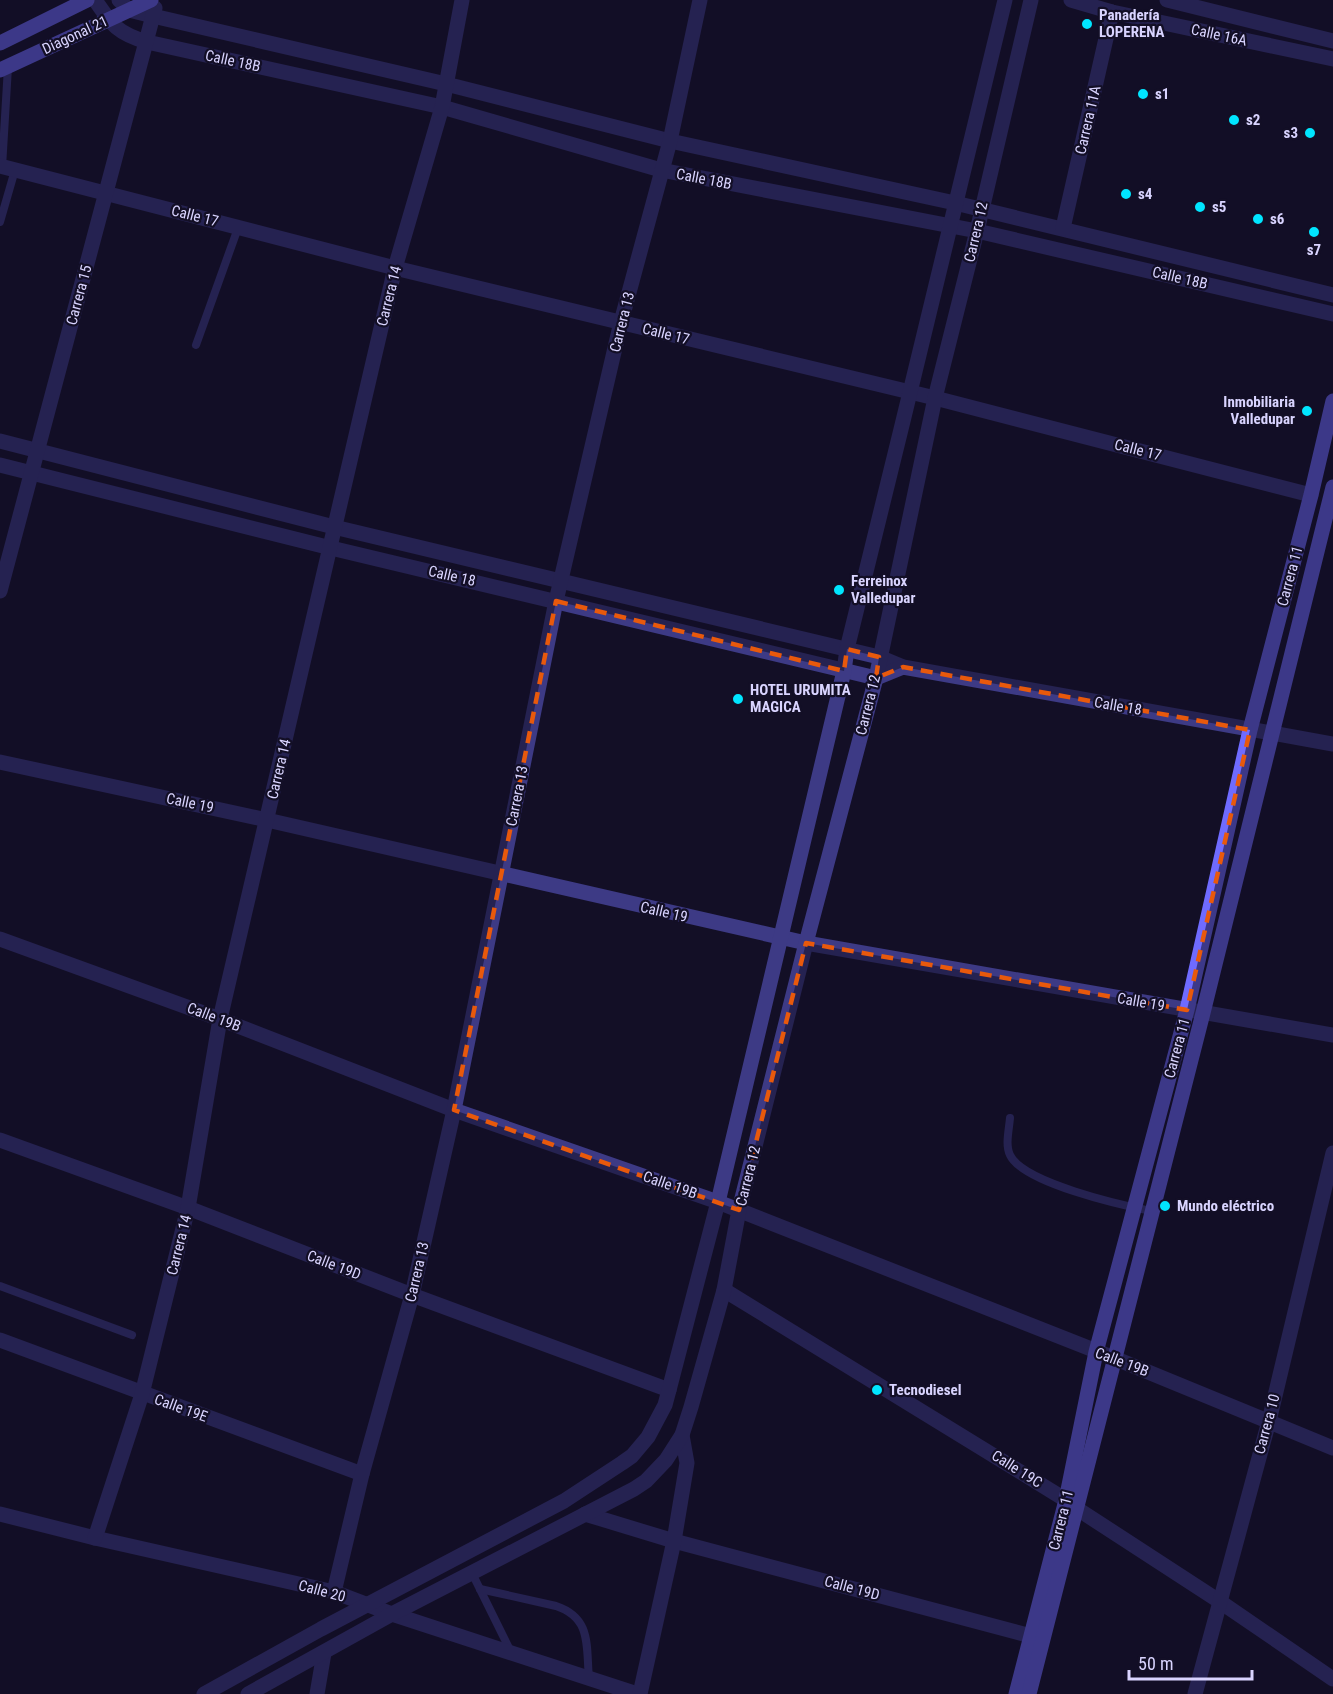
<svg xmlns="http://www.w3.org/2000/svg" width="1333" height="1694" font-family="'Roboto Condensed',sans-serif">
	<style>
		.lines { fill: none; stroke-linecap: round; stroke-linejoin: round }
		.service { stroke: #3d3a85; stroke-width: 8 }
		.minor { stroke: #3d3a85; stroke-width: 15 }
		.tertiary { stroke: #3d3a85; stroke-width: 15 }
		.secondary { stroke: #6f6bff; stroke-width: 15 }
		.marked { fill: none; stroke: #e8590c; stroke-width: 4.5; stroke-dasharray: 12 8; stroke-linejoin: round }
		.poi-dot { fill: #00e5ff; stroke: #130f26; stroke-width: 2 }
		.labels { text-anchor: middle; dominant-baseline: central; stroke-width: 4.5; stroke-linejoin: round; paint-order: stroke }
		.poi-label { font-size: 15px; font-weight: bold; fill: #d9d4ff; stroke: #130f26; text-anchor: start }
		.street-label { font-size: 15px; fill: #d9d4ff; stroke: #130f26 }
	</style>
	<rect width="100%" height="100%" fill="#130f26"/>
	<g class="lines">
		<!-- service -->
		<g class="service">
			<polyline points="2,167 8,67"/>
			<polyline points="0,222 15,170"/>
			<polyline points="196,345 238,228"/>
			<path d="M1010,1118C1009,1130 1005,1145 1010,1155C1023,1183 1121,1205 1151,1211"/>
			<polyline points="0,1286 132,1335"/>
			<polyline points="472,1573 511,1652"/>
			<path d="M480,1589L556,1606C592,1618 586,1646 589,1679"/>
		</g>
		<!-- minor -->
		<g class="minor">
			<path d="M95,0C112,25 117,33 147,42L442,107L661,170L977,231L1333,314"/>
			<polyline points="119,0 129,10 153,16 446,84 670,141 955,203 1333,295"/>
			<polyline points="1071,0 1112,12 1333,59"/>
			<polyline points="1167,0 1333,41"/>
			<polyline points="0,166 395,268 935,398 1311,495"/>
			<polyline points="1063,228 1112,12"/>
			<polyline points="0,441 334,527 879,657 903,667 1333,744"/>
			<polyline points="0,465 331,548 876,678 903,667"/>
			<polyline points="0,591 155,8"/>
			<polyline points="0,762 267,820 806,943 1333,1035"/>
			<polyline points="0,939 220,1019 454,1110 718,1202 1114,1358 1333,1448"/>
			<polyline points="0,1140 188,1208 412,1295 669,1390"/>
			<polyline points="724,1290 1066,1500 1076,1508 1219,1601 1333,1679"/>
			<polyline points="0,1340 362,1474"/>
			<polyline points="0,1514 95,1538 334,1592 392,1614 637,1694"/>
			<polyline points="585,1514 674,1541 1031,1636"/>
			<polyline points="95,1538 142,1394 188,1208 220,1019 395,268 442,107 462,0"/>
			<polyline points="334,1592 362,1474 412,1295 454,1110 556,601 621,322 670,141 700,0"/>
			<polyline points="317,1694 324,1653"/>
			<polyline points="640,1694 674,1541 687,1463 682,1435"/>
			<polyline points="1195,1694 1269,1421 1333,1153"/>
		</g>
		<!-- tertiary -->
		<g class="tertiary">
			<path d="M204,1694L321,1629L564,1501L622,1463L632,1456L648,1437L665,1405L669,1390L718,1202L844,671L847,649C901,433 952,216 1005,0"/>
			<polyline points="248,1694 392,1614 634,1489 646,1481 666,1460 682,1435 691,1407 724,1290 739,1210 806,943 876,678 935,398 977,231 1031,0"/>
		</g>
		<!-- secondary -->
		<g class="secondary">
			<polyline points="0,43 87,0"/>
			<polyline points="0,70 151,0"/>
			<polyline points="1016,1694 1066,1500 1096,1352 1187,1010 1250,730 1311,495 1333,401"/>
			<polyline points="1029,1694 1203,1013 1333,487"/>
		</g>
	</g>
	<!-- marked area -->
	<path d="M0 0H1333V1694H0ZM556,601L844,671L847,649L879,657L876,678L903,667L1250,730L1187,1010L806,943L739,1210L454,1110Z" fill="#130f26" fill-opacity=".55" fill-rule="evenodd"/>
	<path class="marked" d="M556,601L844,671L847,649L879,657L876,678L903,667L1250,730L1187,1010L806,943L739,1210L454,1110Z"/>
	<!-- markers -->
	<g class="poi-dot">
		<circle cx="1087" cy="24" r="6"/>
		<circle cx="1143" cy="94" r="6"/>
		<circle cx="1234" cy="120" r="6"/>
		<circle cx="1310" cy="133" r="6"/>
		<circle cx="1126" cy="194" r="6"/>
		<circle cx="1200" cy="207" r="6"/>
		<circle cx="1258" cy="219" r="6"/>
		<circle cx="1314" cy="232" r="6"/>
		<circle cx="1307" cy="411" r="6"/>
		<circle cx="839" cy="590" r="6"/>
		<circle cx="738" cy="699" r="6"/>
		<circle cx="1165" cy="1206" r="6"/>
		<circle cx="877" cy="1390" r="6"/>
	</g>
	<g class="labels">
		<!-- poi labels -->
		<g class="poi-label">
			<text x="1099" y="15">Panadería<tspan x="1099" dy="17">LOPERENA</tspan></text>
			<text x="1155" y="94">s1</text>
			<text x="1246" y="120">s2</text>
			<text x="1298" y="133" text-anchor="end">s3</text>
			<text x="1138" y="194">s4</text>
			<text x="1212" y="207">s5</text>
			<text x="1270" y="219">s6</text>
			<text x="1314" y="250" text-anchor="middle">s7</text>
			<text x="1295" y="402" text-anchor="end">Inmobiliaria<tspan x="1295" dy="17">Valledupar</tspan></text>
			<text x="851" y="581">Ferreinox<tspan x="851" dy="17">Valledupar</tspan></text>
			<text x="750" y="690">HOTEL URUMITA<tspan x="750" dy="17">MAGICA</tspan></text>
			<text x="1177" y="1206">Mundo eléctrico</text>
			<text x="889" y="1390">Tecnodiesel</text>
		</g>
		<!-- street labels -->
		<g class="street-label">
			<text transform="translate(75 35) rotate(-25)">Diagonal 21</text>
			<text transform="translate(1219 35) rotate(12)">Calle 16A</text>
			<text transform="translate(233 61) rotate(12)">Calle 18B</text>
			<text transform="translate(1088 120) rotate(-77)">Carrera 11A</text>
			<text transform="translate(704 179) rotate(11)">Calle 18B</text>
			<text transform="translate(195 216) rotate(14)">Calle 17</text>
			<text transform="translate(976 232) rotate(-77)">Carrera 12</text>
			<text transform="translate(1180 278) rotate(13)">Calle 18B</text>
			<text transform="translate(79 295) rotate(-75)">Carrera 15</text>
			<text transform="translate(389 296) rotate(-76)">Carrera 14</text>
			<text transform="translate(622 322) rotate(-76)">Carrera 13</text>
			<text transform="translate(666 334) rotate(14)">Calle 17</text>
			<text transform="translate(1138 450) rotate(14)">Calle 17</text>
			<text transform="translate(452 576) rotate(13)">Calle 18</text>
			<text transform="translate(1290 576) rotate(-75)">Carrera 11</text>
			<text transform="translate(868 705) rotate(-76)">Carrera 12</text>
			<text transform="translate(1118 706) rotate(10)">Calle 18</text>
			<text transform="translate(279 769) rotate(-77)">Carrera 14</text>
			<text transform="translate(517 796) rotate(-79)">Carrera 13</text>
			<text transform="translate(190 803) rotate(12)">Calle 19</text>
			<text transform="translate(664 912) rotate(13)">Calle 19</text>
			<text transform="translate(1141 1002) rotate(10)">Calle 19</text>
			<text transform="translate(214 1017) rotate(21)">Calle 19B</text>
			<text transform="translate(1177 1048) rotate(-75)">Carrera 11</text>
			<text transform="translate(748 1176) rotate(-76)">Carrera 12</text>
			<text transform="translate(670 1185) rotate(19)">Calle 19B</text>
			<text transform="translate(179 1245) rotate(-76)">Carrera 14</text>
			<text transform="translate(334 1265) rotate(21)">Calle 19D</text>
			<text transform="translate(417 1272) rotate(-77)">Carrera 13</text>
			<text transform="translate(1122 1362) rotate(21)">Calle 19B</text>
			<text transform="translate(181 1408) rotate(20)">Calle 19E</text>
			<text transform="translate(1267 1424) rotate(-75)">Carrera 10</text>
			<text transform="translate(1017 1469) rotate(32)">Calle 19C</text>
			<text transform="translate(1061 1520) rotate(-76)">Carrera 11</text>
			<text transform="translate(852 1588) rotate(15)">Calle 19D</text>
			<text transform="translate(322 1591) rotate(15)">Calle 20</text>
		</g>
	</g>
	<!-- scale -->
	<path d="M1129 1670v9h123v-9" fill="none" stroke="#d9d4ff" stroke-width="3"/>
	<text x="1138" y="1670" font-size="18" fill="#d9d4ff" stroke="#130f26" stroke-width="4.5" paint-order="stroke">50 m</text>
</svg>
